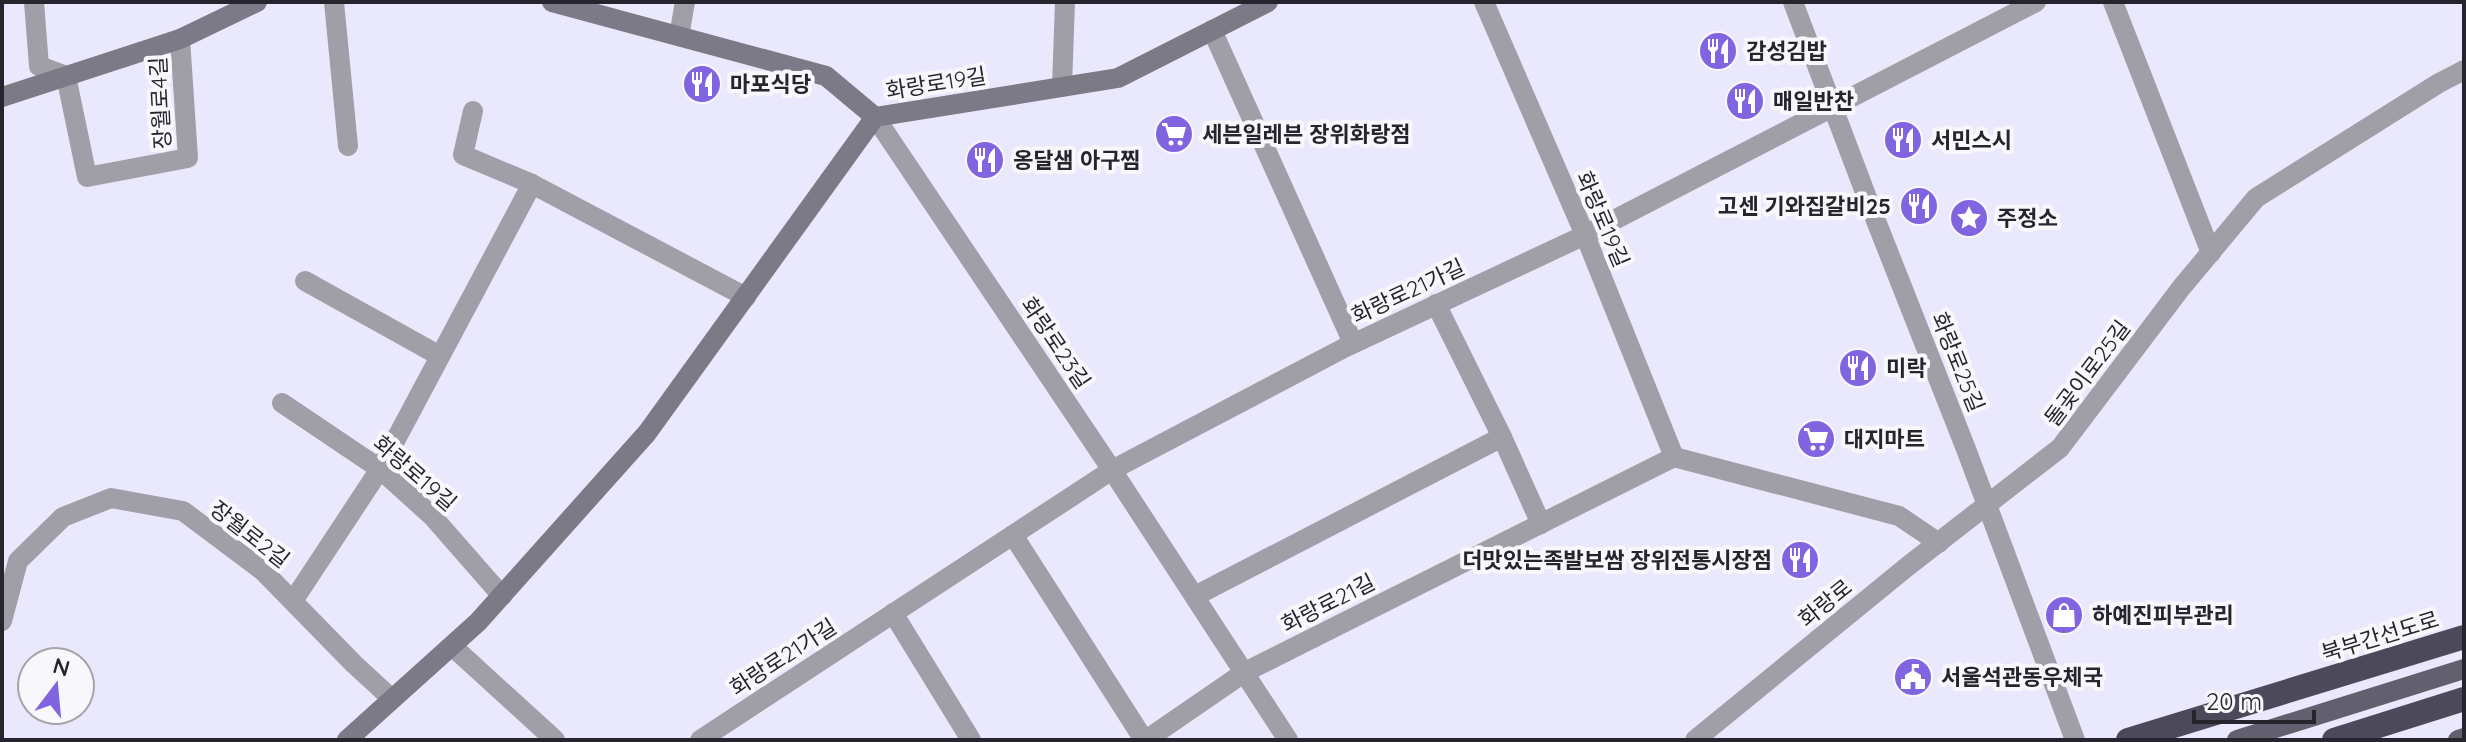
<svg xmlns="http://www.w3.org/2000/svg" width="2466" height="742" font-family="Quicksand,'Noto Sans KR',sans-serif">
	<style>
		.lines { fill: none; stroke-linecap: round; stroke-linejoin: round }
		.street { stroke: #a09fa7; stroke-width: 20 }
		.secondary { stroke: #7b7a86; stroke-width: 20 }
		.primary { stroke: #62606f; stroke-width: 20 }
		.highway { stroke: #4c4a5a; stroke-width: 24 }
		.labels { text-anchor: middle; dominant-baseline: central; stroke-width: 8; stroke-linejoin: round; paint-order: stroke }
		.poi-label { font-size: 22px; font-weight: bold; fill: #26252d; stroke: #f8f8fc; text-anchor: start }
		.street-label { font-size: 22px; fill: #26252d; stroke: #f8f8fc }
	</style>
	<rect width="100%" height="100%" fill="#eae8fc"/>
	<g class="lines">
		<!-- street -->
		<g class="street">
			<polyline points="34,2 39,66 66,76 87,177 188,158 180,39"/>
			<polyline points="334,2 348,146"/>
			<polyline points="1484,2 1585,235 1674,457"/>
			<polyline points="1793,2 1869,203 1966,449 2075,740"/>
			<polyline points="2113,2 2211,253"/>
			<polyline points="1212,30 1353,343"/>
			<polyline points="679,36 685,2"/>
			<polyline points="1062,87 1065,2"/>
			<polyline points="473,111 463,155 532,184 746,297"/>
			<polyline points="875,117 1112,470 1288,740"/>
			<polyline points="305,281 440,356"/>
			<polyline points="1436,304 1502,437 1541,524"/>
			<polyline points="282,403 380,469 432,516 502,596"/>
			<polyline points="1013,535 1144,740"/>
			<polyline points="1195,596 1502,437"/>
			<polyline points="293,601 380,469 532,184"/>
			<polyline points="893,613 971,740"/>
			<polyline points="2,621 18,561 63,517 111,498 183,511 263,571 354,664 392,699"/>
			<polyline points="452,646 555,740"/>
			<polyline points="700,740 1112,470 1344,348 1585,235 2036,2"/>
			<polyline points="1146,740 1245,672 1674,457 1899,516 1939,543"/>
			<polyline points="1695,740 1908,566 2060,448 2181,288 2256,198 2439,83 2464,70"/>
		</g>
		<!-- secondary -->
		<g class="secondary">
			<polyline points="552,2 826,76 875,117"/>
			<polyline points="2,97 180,39 257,2"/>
			<polyline points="347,740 478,622 647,433 875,117 1118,78 1268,2"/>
		</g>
		<!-- primary -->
		<g class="primary">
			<polyline points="2237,740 2464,669"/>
			<polyline points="2458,740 2464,738"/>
		</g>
		<!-- highway -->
		<g class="highway">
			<polyline points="2128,740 2464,637"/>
			<polyline points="2334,740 2464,699"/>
		</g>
	</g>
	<!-- icons -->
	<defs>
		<g id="restaurant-disc" transform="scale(2)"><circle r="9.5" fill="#8164df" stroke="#f8f8fc"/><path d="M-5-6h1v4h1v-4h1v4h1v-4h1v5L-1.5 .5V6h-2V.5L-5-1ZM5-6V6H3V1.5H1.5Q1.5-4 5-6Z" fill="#fff"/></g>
		<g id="supermarket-disc" transform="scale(2)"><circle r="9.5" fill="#8164df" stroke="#f8f8fc"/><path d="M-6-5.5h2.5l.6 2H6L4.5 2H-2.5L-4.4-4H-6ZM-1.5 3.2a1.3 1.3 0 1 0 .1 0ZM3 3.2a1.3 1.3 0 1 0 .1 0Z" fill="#fff"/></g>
		<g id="sight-disc" transform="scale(2)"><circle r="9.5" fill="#8164df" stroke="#f8f8fc"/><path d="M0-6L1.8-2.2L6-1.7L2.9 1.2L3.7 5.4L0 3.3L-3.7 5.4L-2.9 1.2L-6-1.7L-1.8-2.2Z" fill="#fff"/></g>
		<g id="shop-disc" transform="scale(2)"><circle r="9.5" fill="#8164df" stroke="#f8f8fc"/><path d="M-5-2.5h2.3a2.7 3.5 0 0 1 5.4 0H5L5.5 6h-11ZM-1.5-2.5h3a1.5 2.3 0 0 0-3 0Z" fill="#fff"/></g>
		<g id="civic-disc" transform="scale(2)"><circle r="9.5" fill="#8164df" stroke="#f8f8fc"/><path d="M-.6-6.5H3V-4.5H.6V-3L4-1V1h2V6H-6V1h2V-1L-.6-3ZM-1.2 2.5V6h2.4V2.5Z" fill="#fff"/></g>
	</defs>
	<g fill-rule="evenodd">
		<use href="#restaurant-disc" x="1718" y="51"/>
		<use href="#restaurant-disc" x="702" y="84"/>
		<use href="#restaurant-disc" x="1745" y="101"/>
		<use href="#supermarket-disc" x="1174" y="134"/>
		<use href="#restaurant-disc" x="1903" y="140"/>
		<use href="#restaurant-disc" x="985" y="160"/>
		<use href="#restaurant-disc" x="1919" y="206"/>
		<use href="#sight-disc" x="1969" y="218"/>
		<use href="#restaurant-disc" x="1858" y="368"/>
		<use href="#supermarket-disc" x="1816" y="439"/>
		<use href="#restaurant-disc" x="1800" y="560"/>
		<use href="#shop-disc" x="2064" y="615"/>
		<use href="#civic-disc" x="1913" y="677"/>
	</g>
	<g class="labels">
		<!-- poi labels -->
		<g class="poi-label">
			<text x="1746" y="51">감성김밥</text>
			<text x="730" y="84">마포식당</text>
			<text x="1773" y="101">매일반찬</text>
			<text x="1202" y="134">세븐일레븐 장위화랑점</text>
			<text x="1931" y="140">서민스시</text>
			<text x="1013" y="160">옹달샘 아구찜</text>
			<text x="1891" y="206" text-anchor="end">고센 기와집갈비25</text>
			<text x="1997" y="218">주정소</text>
			<text x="1886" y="368">미락</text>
			<text x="1844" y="439">대지마트</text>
			<text x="1772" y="560" text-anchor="end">더맛있는족발보쌈 장위전통시장점</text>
			<text x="2092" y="615">하예진피부관리</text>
			<text x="1941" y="677">서울석관동우체국</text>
		</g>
		<!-- street labels -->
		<g class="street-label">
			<text transform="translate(936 83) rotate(-9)">화랑로19길</text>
			<text transform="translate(160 103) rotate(-93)">장월로4길</text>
			<text transform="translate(1603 219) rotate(67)">화랑로19길</text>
			<text transform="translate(1408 291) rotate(-25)">화랑로21가길</text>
			<text transform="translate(1056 343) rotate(56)">화랑로23길</text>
			<text transform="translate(1958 362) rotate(68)">화랑로25길</text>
			<text transform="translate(2087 373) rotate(-53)">돌곶이로25길</text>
			<text transform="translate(415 473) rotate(41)">화랑로19길</text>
			<text transform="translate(250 534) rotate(38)">장월로2길</text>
			<text transform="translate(1328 603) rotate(-27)">화랑로21길</text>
			<text transform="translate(1825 603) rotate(-39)">화랑로</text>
			<text transform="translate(2380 636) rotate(-17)">북부간선도로</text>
			<text transform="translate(783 657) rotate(-33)">화랑로21가길</text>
		</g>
	</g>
	<!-- border -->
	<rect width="2466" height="742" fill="none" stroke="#26252d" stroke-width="8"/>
	<!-- north arrow -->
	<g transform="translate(56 686) rotate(16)"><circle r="38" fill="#f8f8fc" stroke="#a4a4a9" stroke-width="2"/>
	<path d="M0-6L14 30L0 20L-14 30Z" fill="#8164df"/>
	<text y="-12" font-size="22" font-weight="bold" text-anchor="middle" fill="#26252d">N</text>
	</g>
	<!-- scale -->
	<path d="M2194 710v12h120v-12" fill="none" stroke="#26252d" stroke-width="4"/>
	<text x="2206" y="710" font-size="24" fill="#26252d" stroke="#f8f8fc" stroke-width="6" paint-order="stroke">20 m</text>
</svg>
